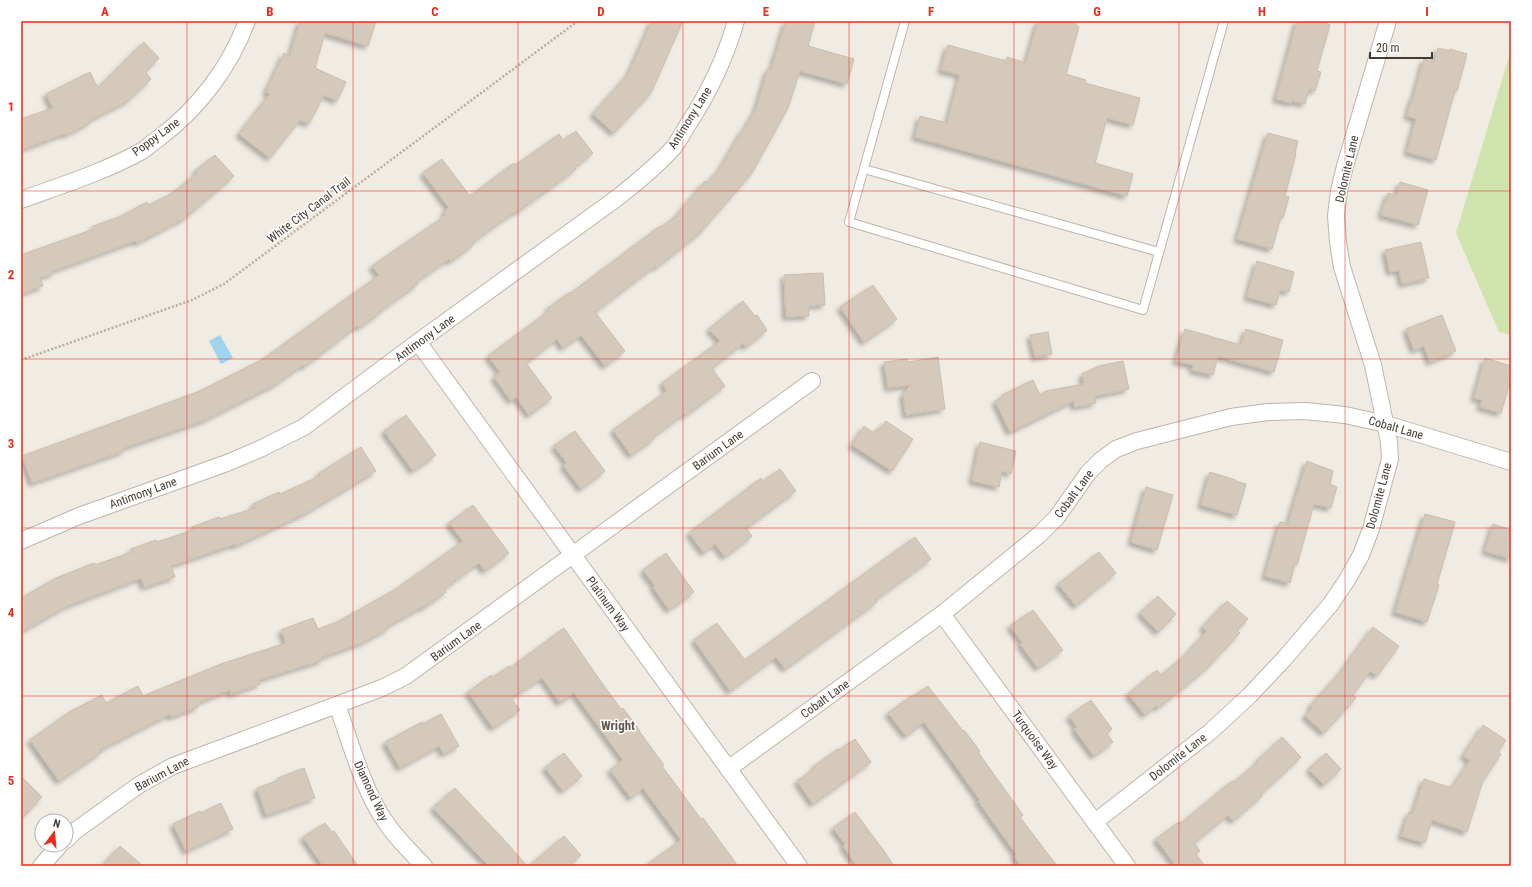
<svg xmlns="http://www.w3.org/2000/svg" width="1532" height="887" font-family="'Roboto Condensed',sans-serif">
	<style>
		.green { fill: #cfe4ac }
		.water { fill: #a0d3ec }
		.building { fill: #d5c9bb; stroke: #ccbdac; filter: url(#shadow) }
		.lines { fill: none; stroke-linecap: round; stroke-linejoin: round }
		.lane-casing { stroke: #beb5a9; stroke-width: 10 }
		.street-casing { stroke: #beb5a9; stroke-width: 18 }
		.path { stroke: #bcad98; stroke-width: 2.5; stroke-dasharray: 2 2; stroke-linecap: butt }
		.lane { stroke: #fff; stroke-width: 8 }
		.street { stroke: #fff; stroke-width: 16 }
		.grid { fill: none; stroke: #f12919; stroke-width: 1; stroke-opacity: 0.55 }
		.labels { text-anchor: middle; dominant-baseline: central; stroke-width: 3; stroke-linejoin: round; paint-order: stroke }
		.street-label { font-size: 12px; fill: #423b33; stroke: #fff }
		.neighbourhood-label { font-size: 13px; font-weight: bold; fill: #64584b; stroke: #fff }
		.neatline { fill: none; stroke: #f12919; stroke-width: 1.5 }
		.grid-label { font-size: 13px; text-anchor: middle; font-weight: bold; fill: #f12919 }
	</style>
	<defs>
		<filter id="shadow"><feDropShadow dx="-3.5" dy="3.5" stdDeviation="2" flood-color="#0004"/></filter>
	</defs>
	<rect width="100%" height="100%" fill="#f0ebe3"/>
	<!-- green -->
	<polygon class="green" points="1511,50 1511,335 1499,332 1456,233"/>
	<!-- water -->
	<polygon class="water" points="220,335 233,358 221,364 209,341"/>
	<!-- building -->
	<g class="building">
		<polygon points="300,21 376,21 368,46 325,33 315,68 346,82 337,101 324,95 309,124 300,120 270,158 239,134 270,94 266,92 284,53 290,56"/>
		<polygon points="652,21 683,21 651,93 614,133 593,114 629,73"/>
		<polygon points="786,21 815,21 808,46 854,59 847,84 800,71 788,108 752,173 700,233 656,268 655,266 595,312 625,351 605,366 581,335 563,348 557,339 526,363 552,398 529,415 516,397 511,401 494,377 500,372 488,356 549,311 548,308 570,292 571,293 660,226 661,227 676,216 705,181 707,183 721,167 743,129 744,130 756,109 768,69 771,70"/>
		<polygon points="1038,21 1072,21 1079,27 1066,74 1086,80 1085,83 1140,98 1133,125 1107,118 1095,163 1133,174 1127,196 915,137 920,116 947,123 960,75 941,70 948,45 1006,61 1007,57 1026,63"/>
		<polygon points="1297,21 1328,21 1327,24 1330,25 1317,71 1321,72 1315,91 1309,89 1305,104 1292,101 1291,103 1276,99"/>
		<polygon points="144,42 159,58 145,72 151,79 128,101 90,120 91,122 66,135 66,133 21,150 21,119 53,108 46,94 90,72 98,88"/>
		<polygon points="1438,48 1450,51 1450,49 1467,54 1457,91 1455,91 1436,160 1407,152 1416,119 1407,116 1413,96 1414,96 1424,59 1434,62"/>
		<polygon points="576,131 593,153 575,167 576,169 517,212 516,211 489,230 472,243 473,245 450,262 449,259 416,282 418,284 380,311 381,312 359,328 357,326 304,367 303,365 276,384 205,420 124,448 124,451 32,483 22,456 200,391 263,359 379,275 372,266 446,215 444,212 449,208 423,173 442,159 470,196 514,163 516,165 559,134 563,140"/>
		<polygon points="1268,133 1298,141 1295,153 1296,154 1285,196 1289,197 1283,218 1281,217 1272,249 1237,239"/>
		<polygon points="215,155 234,176 185,218 137,243 135,241 53,271 54,273 40,278 43,286 21,294 21,255 94,229 93,226 119,217 147,202 149,205 174,192 197,173 195,171"/>
		<polygon points="1400,182 1428,190 1418,225 1381,215 1388,193 1396,196"/>
		<polygon points="1421,242 1429,278 1402,284 1399,270 1390,272 1385,250"/>
		<polygon points="1257,261 1294,272 1289,292 1280,290 1276,305 1247,297"/>
		<polygon points="823,273 825,305 808,306 809,316 786,317 784,275"/>
		<polygon points="873,285 897,319 864,342 840,307"/>
		<polygon points="743,301 755,316 757,315 767,330 746,347 743,343 712,368 725,386 685,416 684,414 653,437 654,439 631,455 613,430 667,391 662,383 720,341 709,329"/>
		<polygon points="1442,315 1456,351 1430,362 1424,346 1414,350 1406,329"/>
		<polygon points="1185,329 1241,345 1246,329 1283,340 1274,372 1218,356 1213,375 1192,370 1193,365 1176,361"/>
		<polygon points="1048,332 1052,354 1035,357 1030,335"/>
		<polygon points="938,357 945,409 906,415 903,395 910,385 888,388 884,362 907,359 908,362"/>
		<polygon points="1485,358 1511,366 1511,379 1501,413 1480,407 1482,400 1474,398"/>
		<polygon points="1123,361 1129,389 1095,396 1096,403 1075,407 1073,401 1010,432 995,401 1003,397 1002,395 1033,380 1040,395 1046,391 1084,384 1082,374 1099,366"/>
		<polygon points="406,415 436,455 413,471 384,431"/>
		<polygon points="886,421 913,439 892,471 852,445 864,426 874,433 877,428 880,430"/>
		<polygon points="575,431 605,471 581,489 563,465 567,463 554,446"/>
		<polygon points="980,442 1016,451 1011,474 1002,471 999,487 972,481"/>
		<polygon points="361,447 376,471 306,513 235,546 235,544 171,566 175,577 144,587 141,578 67,606 21,632 21,598 56,578 94,563 95,565 132,552 131,549 156,540 157,542 193,530 192,527 219,517 220,519 255,508 253,504 279,492 280,494 320,476 319,473"/>
		<polygon points="1307,461 1333,471 1330,484 1337,487 1331,508 1314,504 1297,565 1295,564 1290,583 1265,576 1280,522 1288,524"/>
		<polygon points="780,469 796,491 746,528 752,536 725,557 715,544 704,553 689,533 761,478 763,481"/>
		<polygon points="1210,472 1236,480 1235,481 1246,484 1237,515 1201,505"/>
		<polygon points="1146,487 1173,495 1157,550 1131,542"/>
		<polygon points="473,505 509,553 485,571 479,563 444,589 446,592 423,608 422,607 388,626 389,628 364,642 322,657 323,660 259,680 260,684 231,694 230,690 199,702 198,707 171,717 170,714 100,750 102,752 59,781 30,740 71,711 102,695 106,703 138,686 143,696 221,664 286,643 281,630 313,618 318,629 337,622 396,589 463,541 449,523"/>
		<polygon points="1425,514 1455,522 1437,584 1439,585 1427,622 1395,612"/>
		<polygon points="1493,524 1511,530 1511,559 1485,551"/>
		<polygon points="915,537 931,559 875,600 877,602 785,669 776,657 730,691 694,640 717,623 745,660"/>
		<polygon points="1099,552 1116,573 1076,606 1058,584"/>
		<polygon points="666,553 694,592 669,610 653,587 655,586 643,570"/>
		<polygon points="1158,596 1176,614 1158,632 1140,613"/>
		<polygon points="1227,601 1248,619 1237,630 1240,633 1206,669 1158,708 1156,706 1145,715 1128,694 1157,670 1161,675 1182,658 1207,631 1202,627"/>
		<polygon points="1033,610 1063,650 1038,668 1020,644 1022,642 1010,626"/>
		<polygon points="1373,627 1399,646 1377,676 1370,671 1353,695 1356,698 1324,733 1305,716 1312,708 1310,706 1340,673"/>
		<polygon points="564,628 597,676 621,709 623,708 640,731 639,731 664,765 662,766 701,819 703,818 738,866 645,866 681,840 643,788 631,798 610,770 623,760 574,693 560,703 542,678 511,698 520,710 493,728 468,692 491,675 492,678 509,666 510,668"/>
		<polygon points="928,686 963,731 964,730 980,751 978,752 1023,815 1020,817 1057,866 1021,866 1014,856 1016,854 978,801 980,800 924,722 906,736 888,713 911,696 912,697"/>
		<polygon points="1091,700 1112,729 1107,734 1113,742 1094,756 1074,729 1077,727 1069,716"/>
		<polygon points="441,714 459,746 444,754 439,746 400,768 385,742 422,722 423,724"/>
		<polygon points="1483,725 1506,740 1498,752 1501,754 1483,781 1467,832 1432,820 1425,843 1401,836 1409,812 1413,813 1424,779 1452,788 1470,760 1463,756"/>
		<polygon points="1282,737 1301,757 1261,794 1262,796 1233,821 1228,815 1194,843 1200,851 1196,854 1205,866 1176,866 1156,839 1179,822 1180,824 1232,781 1234,782 1257,763 1256,762"/>
		<polygon points="855,739 871,762 813,804 797,781 815,768 814,766 838,749 839,750"/>
		<polygon points="564,753 582,776 563,791 545,768"/>
		<polygon points="1326,753 1341,769 1324,785 1309,769"/>
		<polygon points="304,768 315,798 266,815 257,788 279,780 278,778"/>
		<polygon points="21,776 42,797 21,819"/>
		<polygon points="455,788 508,844 527,866 489,866 433,808"/>
		<polygon points="221,803 233,829 186,851 173,824 200,811 201,813"/>
		<polygon points="855,812 884,851 894,866 857,866 843,846 845,844 833,828"/>
		<polygon points="325,823 332,832 334,831 358,866 323,866 303,837"/>
		<polygon points="564,836 581,855 568,866 529,866"/>
		<polygon points="120,846 143,866 102,866"/>
	</g>
	<g class="lines">
		<!-- lane casing -->
		<g class="lane-casing">
			<g id="lane">
				<polyline points="905,21 849,222 1143,310 1224,21"/>
				<polyline points="864,169 1159,252"/>
			</g>
		</g>
		<!-- street casing -->
		<g class="street-casing">
			<g id="street">
				<path d="M21,200C62,185 104,172 142,151C148,147 153,142 159,138C199,108 230,67 247,21"/>
				<polyline points="418,342 799,866"/>
				<path d="M21,541L79,516L227,463L260,449L304,427L418,342L617,198C637,182 657,166 674,147C679,140 683,133 687,126C709,93 725,59 736,21"/>
				<polyline points="942,614 1127,866"/>
				<path d="M337,705C351,743 363,791 387,824C397,839 411,852 424,866"/>
				<polyline points="728,769 942,614 1039,535 1057,517 1088,473 1101,460 1116,449 1137,441 1231,417 1268,412 1305,411 1345,415 1386,424 1511,462"/>
				<polyline points="1095,822 1210,732 1249,696 1284,659 1330,605 1347,580 1361,555 1371,529 1390,459 1389,442 1373,365 1342,267 1338,242 1336,216 1339,191 1345,166 1388,21"/>
				<polyline points="66,840 75,831 139,785 173,766 382,688 406,676 812,381"/>
				<polyline points="41,866 60,845"/>
			</g>
		</g>
		<!-- path -->
		<polyline class="path" points="21,360 192,300 224,284 578,21"/>
		<!-- lane -->
		<use href="#lane" class="lane"/>
		<!-- street -->
		<use href="#street" class="street"/>
	</g>
	<!-- grid -->
	<path class="grid" d="M187,21V866M353,21V866M518,21V866M683,21V866M849,21V866M1014,21V866M1179,21V866M1345,21V866M21,191H1511M21,359H1511M21,528H1511M21,696H1511"/>
	<g class="labels">
		<!-- street labels -->
		<g class="street-label">
			<text transform="translate(690 118) rotate(-58)">Antimony Lane</text>
			<text transform="translate(156 137) rotate(-36)">Poppy Lane</text>
			<text transform="translate(1347 169) rotate(-77)">Dolomite Lane</text>
			<text transform="translate(309 210) rotate(-37)">White City Canal Trail</text>
			<text transform="translate(425 338) rotate(-36)">Antimony Lane</text>
			<text transform="translate(1396 428) rotate(16)">Cobalt Lane</text>
			<text transform="translate(718 450) rotate(-36)">Barium Lane</text>
			<text transform="translate(143 493) rotate(-20)">Antimony Lane</text>
			<text transform="translate(1074 494) rotate(-53)">Cobalt Lane</text>
			<text transform="translate(1379 496) rotate(-75)">Dolomite Lane</text>
			<text transform="translate(608 604) rotate(54)">Platinum Way</text>
			<text transform="translate(456 641) rotate(-36)">Barium Lane</text>
			<text transform="translate(825 699) rotate(-36)">Cobalt Lane</text>
			<text transform="translate(1035 740) rotate(54)">Turquoise Way</text>
			<text transform="translate(1178 757) rotate(-38)">Dolomite Lane</text>
			<text transform="translate(162 774) rotate(-28)">Barium Lane</text>
			<text transform="translate(371 791) rotate(65)">Diamond Way</text>
		</g>
		<!-- neighbourhood labels -->
		<g class="neighbourhood-label">
			<text x="618" y="725">Wright</text>
		</g>
	</g>
	<!-- border -->
	<rect width="1532" height="887" fill="none" stroke="#ffffff" stroke-width="44"/>
	<!-- north arrow -->
	<g transform="translate(54 833) rotate(16)"><circle r="19" fill="#ffffff" stroke="#b3b1ad"/>
	<path d="M0-3L7 15L0 10L-7 15Z" fill="#f12919"/>
	<text y="-6" font-size="11" font-weight="bold" text-anchor="middle" fill="#423b33">N</text>
	</g>
	<!-- scale -->
	<path d="M1370 52v6h62v-6" fill="none" stroke="#423b33" stroke-width="2"/>
	<text x="1376" y="52" font-size="12" fill="#423b33" stroke="#ffffff" stroke-width="3" paint-order="stroke">20 m</text>
	<rect x="22" y="22" width="1488" height="843" class="neatline"/>
	<g class="grid-label">
		<text x="105" y="16">A</text>
		<text x="270" y="16">B</text>
		<text x="435" y="16">C</text>
		<text x="601" y="16">D</text>
		<text x="766" y="16">E</text>
		<text x="931" y="16">F</text>
		<text x="1097" y="16">G</text>
		<text x="1262" y="16">H</text>
		<text x="1427" y="16">I</text>
		<text x="11" y="111">1</text>
		<text x="11" y="279">2</text>
		<text x="11" y="448">3</text>
		<text x="11" y="617">4</text>
		<text x="11" y="785">5</text>
	</g>
</svg>
